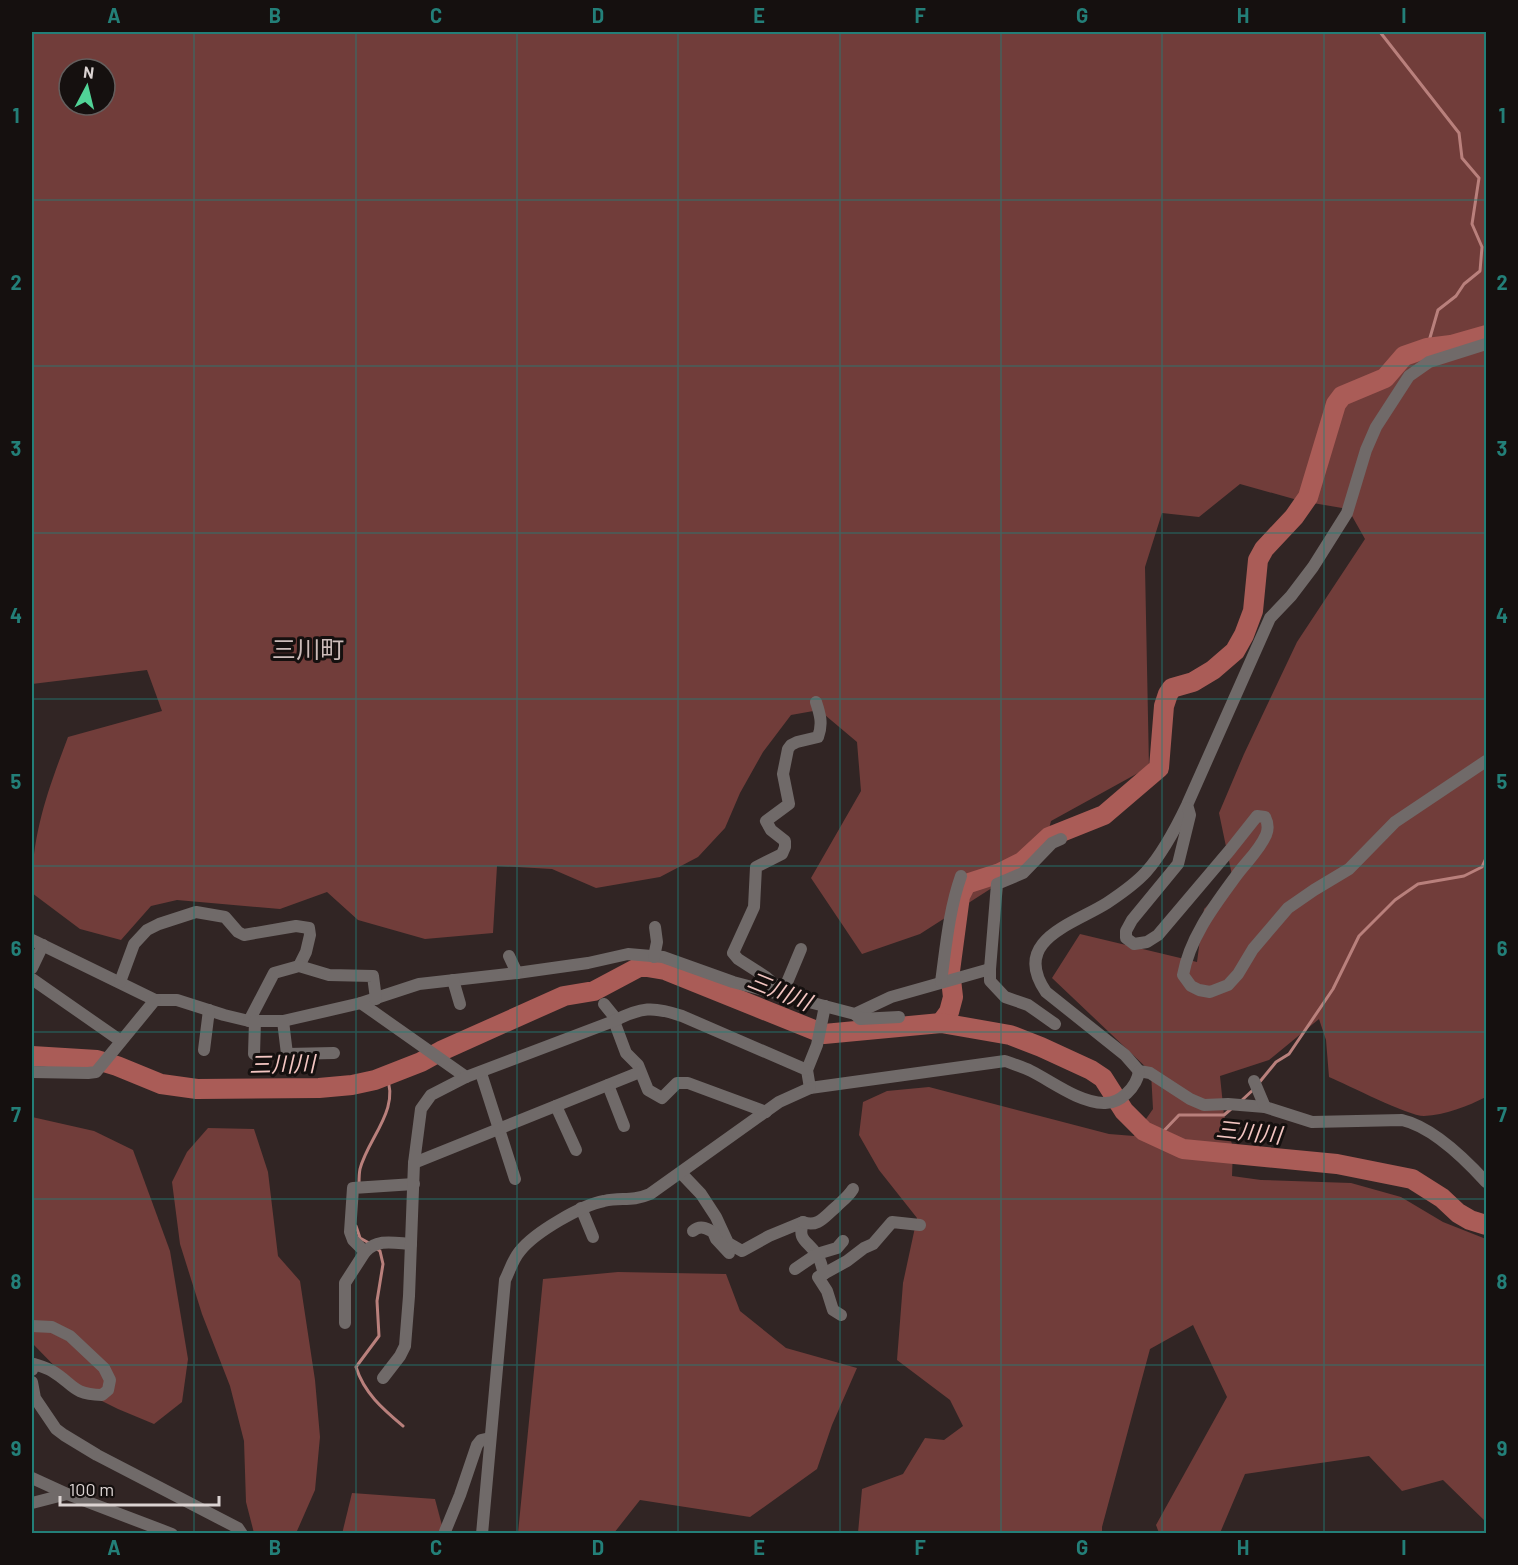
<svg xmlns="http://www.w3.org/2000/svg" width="1518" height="1565" font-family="Barlow,'Noto Sans JP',sans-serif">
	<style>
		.green { fill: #713d3a; fill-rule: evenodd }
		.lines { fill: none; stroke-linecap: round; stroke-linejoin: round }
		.stream { stroke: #b9807c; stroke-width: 3 }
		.river { stroke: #aa5c57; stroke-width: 20 }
		.minor { stroke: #706a69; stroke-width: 12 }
		.tertiary { stroke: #706a69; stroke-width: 12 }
		.grid { fill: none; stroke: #237f78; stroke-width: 1.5; stroke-opacity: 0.55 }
		.labels { text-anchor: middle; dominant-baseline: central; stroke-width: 6; stroke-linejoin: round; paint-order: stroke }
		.water-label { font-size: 22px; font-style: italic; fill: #f4c6c2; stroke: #15100f }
		.quarter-label { font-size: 24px; fill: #ccbcba; stroke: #15100f }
		.neatline { fill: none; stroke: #237f78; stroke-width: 2 }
		.grid-label { font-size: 20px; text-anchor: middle; font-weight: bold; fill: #237f78 }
	</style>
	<rect width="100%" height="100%" fill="#312524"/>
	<!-- green -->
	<g class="green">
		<path d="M32,32H1486V1097C1468,1106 1445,1115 1424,1116C1408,1116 1348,1085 1329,1077L1326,1040L1319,1019L1269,1060L1220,1076L1224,1115L1233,1148L1232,1176L1261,1180L1351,1183L1401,1197L1443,1222L1486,1239V1522L1443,1480L1402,1491L1369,1456L1245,1474L1220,1533H1159L1156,1525L1227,1397L1193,1325L1150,1349L1102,1527V1533H858L862,1489L903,1474L925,1438L944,1440L963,1426L950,1400L897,1360L903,1283L917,1218L879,1170L859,1135L863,1102L887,1091L929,1087L1109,1134L1134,1136L1153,1109L1151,1072L1052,978L1080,934L1197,962L1204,909L1233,880L1219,813L1244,754L1297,642L1365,539L1348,509L1301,501L1240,484L1199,517L1162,513L1145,567L1149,767L1051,821L1042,856L920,934L862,954L811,878L861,791L857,742L819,710L791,715L763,752L740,793L725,828L698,857L660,877L596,888L552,869L497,866L493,933L425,939L358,920L327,892L280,909L177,900L151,906L121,940L80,929L32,893C31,835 48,790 68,737L162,711L147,670L32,684ZM69,69H105V105H69Z"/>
		<polygon points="32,1117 94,1131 133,1150 170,1251 188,1359 182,1402 154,1424 118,1409 76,1388 32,1343"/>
		<polygon points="208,1128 254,1129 268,1172 278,1256 300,1281 315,1380 320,1437 315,1490 297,1531 254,1533 246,1502 244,1441 230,1386 202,1314 180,1244 172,1182 187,1152"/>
		<polygon points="618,1272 726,1274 740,1311 786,1348 857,1368 832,1425 817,1469 750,1517 640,1500 614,1533 518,1533 543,1279"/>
		<polygon points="352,1493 435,1499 444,1533 342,1534"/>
	</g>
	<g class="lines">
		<!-- stream -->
		<g class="stream">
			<polyline points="1380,32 1459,133 1462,158 1479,178 1472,224 1482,247 1480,271 1464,284 1456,296 1438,310 1427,348"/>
			<polyline points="1258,1084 1276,1062 1289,1054 1333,989 1359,936 1395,900 1418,884 1464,876 1482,867 1486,858"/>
			<polyline points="1241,1101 1254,1089"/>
			<polyline points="1157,1138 1179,1115 1224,1115 1231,1109"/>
			<path d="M359,1184C359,1179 359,1174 360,1169C368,1138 401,1109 386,1075"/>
			<polyline points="356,1226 360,1238 369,1243"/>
			<path d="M377,1249L380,1251L383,1264L377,1301L379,1336L356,1367C364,1393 383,1409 403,1426"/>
		</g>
		<!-- river -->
		<g class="river">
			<polyline points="941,1023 949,1012 953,997 950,971 960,896 966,884 1000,873 1022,862 1049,837 1104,815 1159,768 1164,706 1168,694 1172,688 1193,682 1213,670 1235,651 1244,635 1253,611 1258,560 1264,549 1294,517 1308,497 1336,404 1342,396 1385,378 1404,356 1427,348 1451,345 1486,335"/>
			<polyline points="32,1056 97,1060 117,1066 161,1084 197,1089 319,1088 352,1085 375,1080 421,1062 441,1051 564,996 594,991 641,966 665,970 824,1034 941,1023 1010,1035 1041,1047 1091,1070 1103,1078 1124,1111 1144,1131 1183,1149 1337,1164 1412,1179 1442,1198 1458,1213 1470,1220 1486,1225"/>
		</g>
		<!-- minor -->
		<g class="minor">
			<path d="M1486,344L1429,362L1409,376L1376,427L1366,450L1347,513L1313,567L1291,596L1270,618L1187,805C1176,828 1163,853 1146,872C1136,883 1119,895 1107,903C1074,924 1010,940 1046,992L1125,1055L1139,1071L1150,1073L1190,1099L1204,1105L1228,1104L1265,1107L1312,1122L1402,1120C1433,1127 1465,1159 1486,1182"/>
			<path d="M1188,808L1190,815L1178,864L1132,920L1126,931V938L1134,944L1147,942L1158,935L1230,850L1257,816L1265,817C1268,823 1269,828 1266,835C1259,851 1246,862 1236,876C1214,906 1190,937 1183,975L1191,986L1199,990L1210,992L1228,985L1238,974L1253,949L1288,908L1314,890L1349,869L1395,822L1486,761"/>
			<polyline points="32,940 155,1000 177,1000 224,1015 249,1021 283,1021 361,1003 419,984 517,973 588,963 628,954 663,957 733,982 855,1014 891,997 990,969"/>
			<polyline points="509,956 517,973"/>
			<polyline points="654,957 657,942 655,927"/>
			<polyline points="32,968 43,945"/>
			<polyline points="32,979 121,1041"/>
			<polyline points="453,980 460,1004"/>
			<polyline points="120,982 134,944 147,930 159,924 196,912 225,917 238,932 244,935 296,926 309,928 310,935 306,952 299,966"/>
			<path d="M941,982C946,946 949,910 961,876"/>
			<polyline points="783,992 801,949"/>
			<path d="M786,994L766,977L738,959L733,953L754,907L756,867L782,854L785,847V841L771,830L766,821L789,804L783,774L788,749L791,745L797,742L818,737C823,724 820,714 816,702"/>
			<polyline points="361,1003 466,1077"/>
			<polyline points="604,1004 617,1020"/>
			<path d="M825,1006L817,1045L807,1070L810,1088L1005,1061C1013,1064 1023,1067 1031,1071C1053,1082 1078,1102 1104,1103C1120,1104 1137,1087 1139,1071"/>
			<polyline points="855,1014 860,1019 899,1017"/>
			<polyline points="249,1021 274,973 299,966 329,975 373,976 376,999"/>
			<polyline points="283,1021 287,1054 334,1053"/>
			<polyline points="614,1021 626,1053 638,1065 648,1090 662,1098 677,1083 688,1083 766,1112"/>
			<polyline points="1055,1024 1028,1005 1005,997 990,981 990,969 997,884 1023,873 1052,843 1061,839"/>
			<polyline points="204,1050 209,1010"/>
			<polyline points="254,1054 255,1021"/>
			<polyline points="32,1072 88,1073 96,1072 155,1000"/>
			<polyline points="481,1073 515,1179"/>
			<polyline points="1254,1081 1265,1107"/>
			<polyline points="608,1085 624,1126"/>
			<polyline points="556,1106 576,1150"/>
			<polyline points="414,1163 640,1072"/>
			<path d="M681,1173L701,1194L716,1217L728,1243L742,1251L769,1236L803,1222C797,1242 808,1240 817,1255C821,1260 822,1268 824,1274"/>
			<polyline points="581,1208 593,1237"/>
			<path d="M803,1222C818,1228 825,1216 836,1207C842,1201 848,1197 853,1189"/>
			<path d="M693,1231C700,1225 706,1228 713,1232L716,1239L729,1253"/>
			<path d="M411,1244C395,1243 377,1238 365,1252L353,1240L350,1232L353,1188L414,1184"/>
			<polyline points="795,1269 817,1254 837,1248 843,1241"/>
			<polyline points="841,1315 833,1310 827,1291 818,1277 847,1261 864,1248 873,1244 892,1222 920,1225"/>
			<polyline points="345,1323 345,1283 365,1252"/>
			<path d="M32,1326L52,1327L70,1336L104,1368L110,1380L108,1390L102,1395C71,1394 74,1384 52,1371C47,1368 40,1366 34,1364L32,1370"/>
			<path d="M383,1378L400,1356L405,1346L409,1296L414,1163L421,1109L431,1095L466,1077L614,1021C641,1007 653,1006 682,1016L807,1070"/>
			<polyline points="32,1382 35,1398 56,1429 64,1435 97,1455 238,1528 242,1534"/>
			<polyline points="32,1478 67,1494 172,1534"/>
			<polyline points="32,1503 67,1494"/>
			<polyline points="444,1534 460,1495 477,1445 481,1440 490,1438"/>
		</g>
		<!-- tertiary -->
		<path class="tertiary" d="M482,1534L505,1280C510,1270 513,1259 520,1251C535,1232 582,1205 604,1201C622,1197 631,1202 650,1194L779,1102L810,1088"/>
	</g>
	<!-- grid -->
	<path class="grid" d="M194,32V1534M356,32V1534M517,32V1534M678,32V1534M840,32V1534M1001,32V1534M1162,32V1534M1324,32V1534M32,200H1486M32,366H1486M32,533H1486M32,699H1486M32,866H1486M32,1032H1486M32,1199H1486M32,1365H1486"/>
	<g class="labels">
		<!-- water labels -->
		<g class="water-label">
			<text transform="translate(780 990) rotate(22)">三川川</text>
			<text transform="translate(282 1063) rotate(-1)">三川川</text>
			<text transform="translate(1249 1131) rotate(6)">三川川</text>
		</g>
		<!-- quarter labels -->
		<g class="quarter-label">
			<text x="308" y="648">三川町</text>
		</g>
	</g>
	<!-- border -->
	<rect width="1518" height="1565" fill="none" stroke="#15100f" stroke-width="66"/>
	<!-- north arrow -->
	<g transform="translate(87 87) rotate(7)"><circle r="28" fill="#15100f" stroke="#645e5d" stroke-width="1.5"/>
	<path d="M0-4.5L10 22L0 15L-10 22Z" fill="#51d397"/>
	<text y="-9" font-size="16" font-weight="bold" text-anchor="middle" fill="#dbd3d2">N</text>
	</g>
	<!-- scale -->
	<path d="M60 1496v9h159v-9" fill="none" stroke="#dbd3d2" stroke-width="3"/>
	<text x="69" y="1496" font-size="18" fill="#dbd3d2" stroke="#15100f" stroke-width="4.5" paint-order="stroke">100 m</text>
	<rect x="33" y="33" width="1452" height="1499" class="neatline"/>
	<g class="grid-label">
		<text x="114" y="23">A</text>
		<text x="275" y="23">B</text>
		<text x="436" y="23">C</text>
		<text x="598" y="23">D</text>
		<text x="759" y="23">E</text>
		<text x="920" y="23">F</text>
		<text x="1082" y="23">G</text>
		<text x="1243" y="23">H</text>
		<text x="1404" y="23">I</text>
		<text x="16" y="123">1</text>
		<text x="1502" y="123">1</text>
		<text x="16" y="290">2</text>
		<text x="1502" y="290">2</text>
		<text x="16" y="456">3</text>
		<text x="1502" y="456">3</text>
		<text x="16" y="623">4</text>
		<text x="1502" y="623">4</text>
		<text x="16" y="789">5</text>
		<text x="1502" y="789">5</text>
		<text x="16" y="956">6</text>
		<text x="1502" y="956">6</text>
		<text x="16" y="1122">7</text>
		<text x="1502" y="1122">7</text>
		<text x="16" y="1289">8</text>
		<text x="1502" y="1289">8</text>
		<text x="16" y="1456">9</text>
		<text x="1502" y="1456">9</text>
		<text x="114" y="1555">A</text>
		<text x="275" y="1555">B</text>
		<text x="436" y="1555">C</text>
		<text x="598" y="1555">D</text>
		<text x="759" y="1555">E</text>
		<text x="920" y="1555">F</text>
		<text x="1082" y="1555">G</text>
		<text x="1243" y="1555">H</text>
		<text x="1404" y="1555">I</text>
	</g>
</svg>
